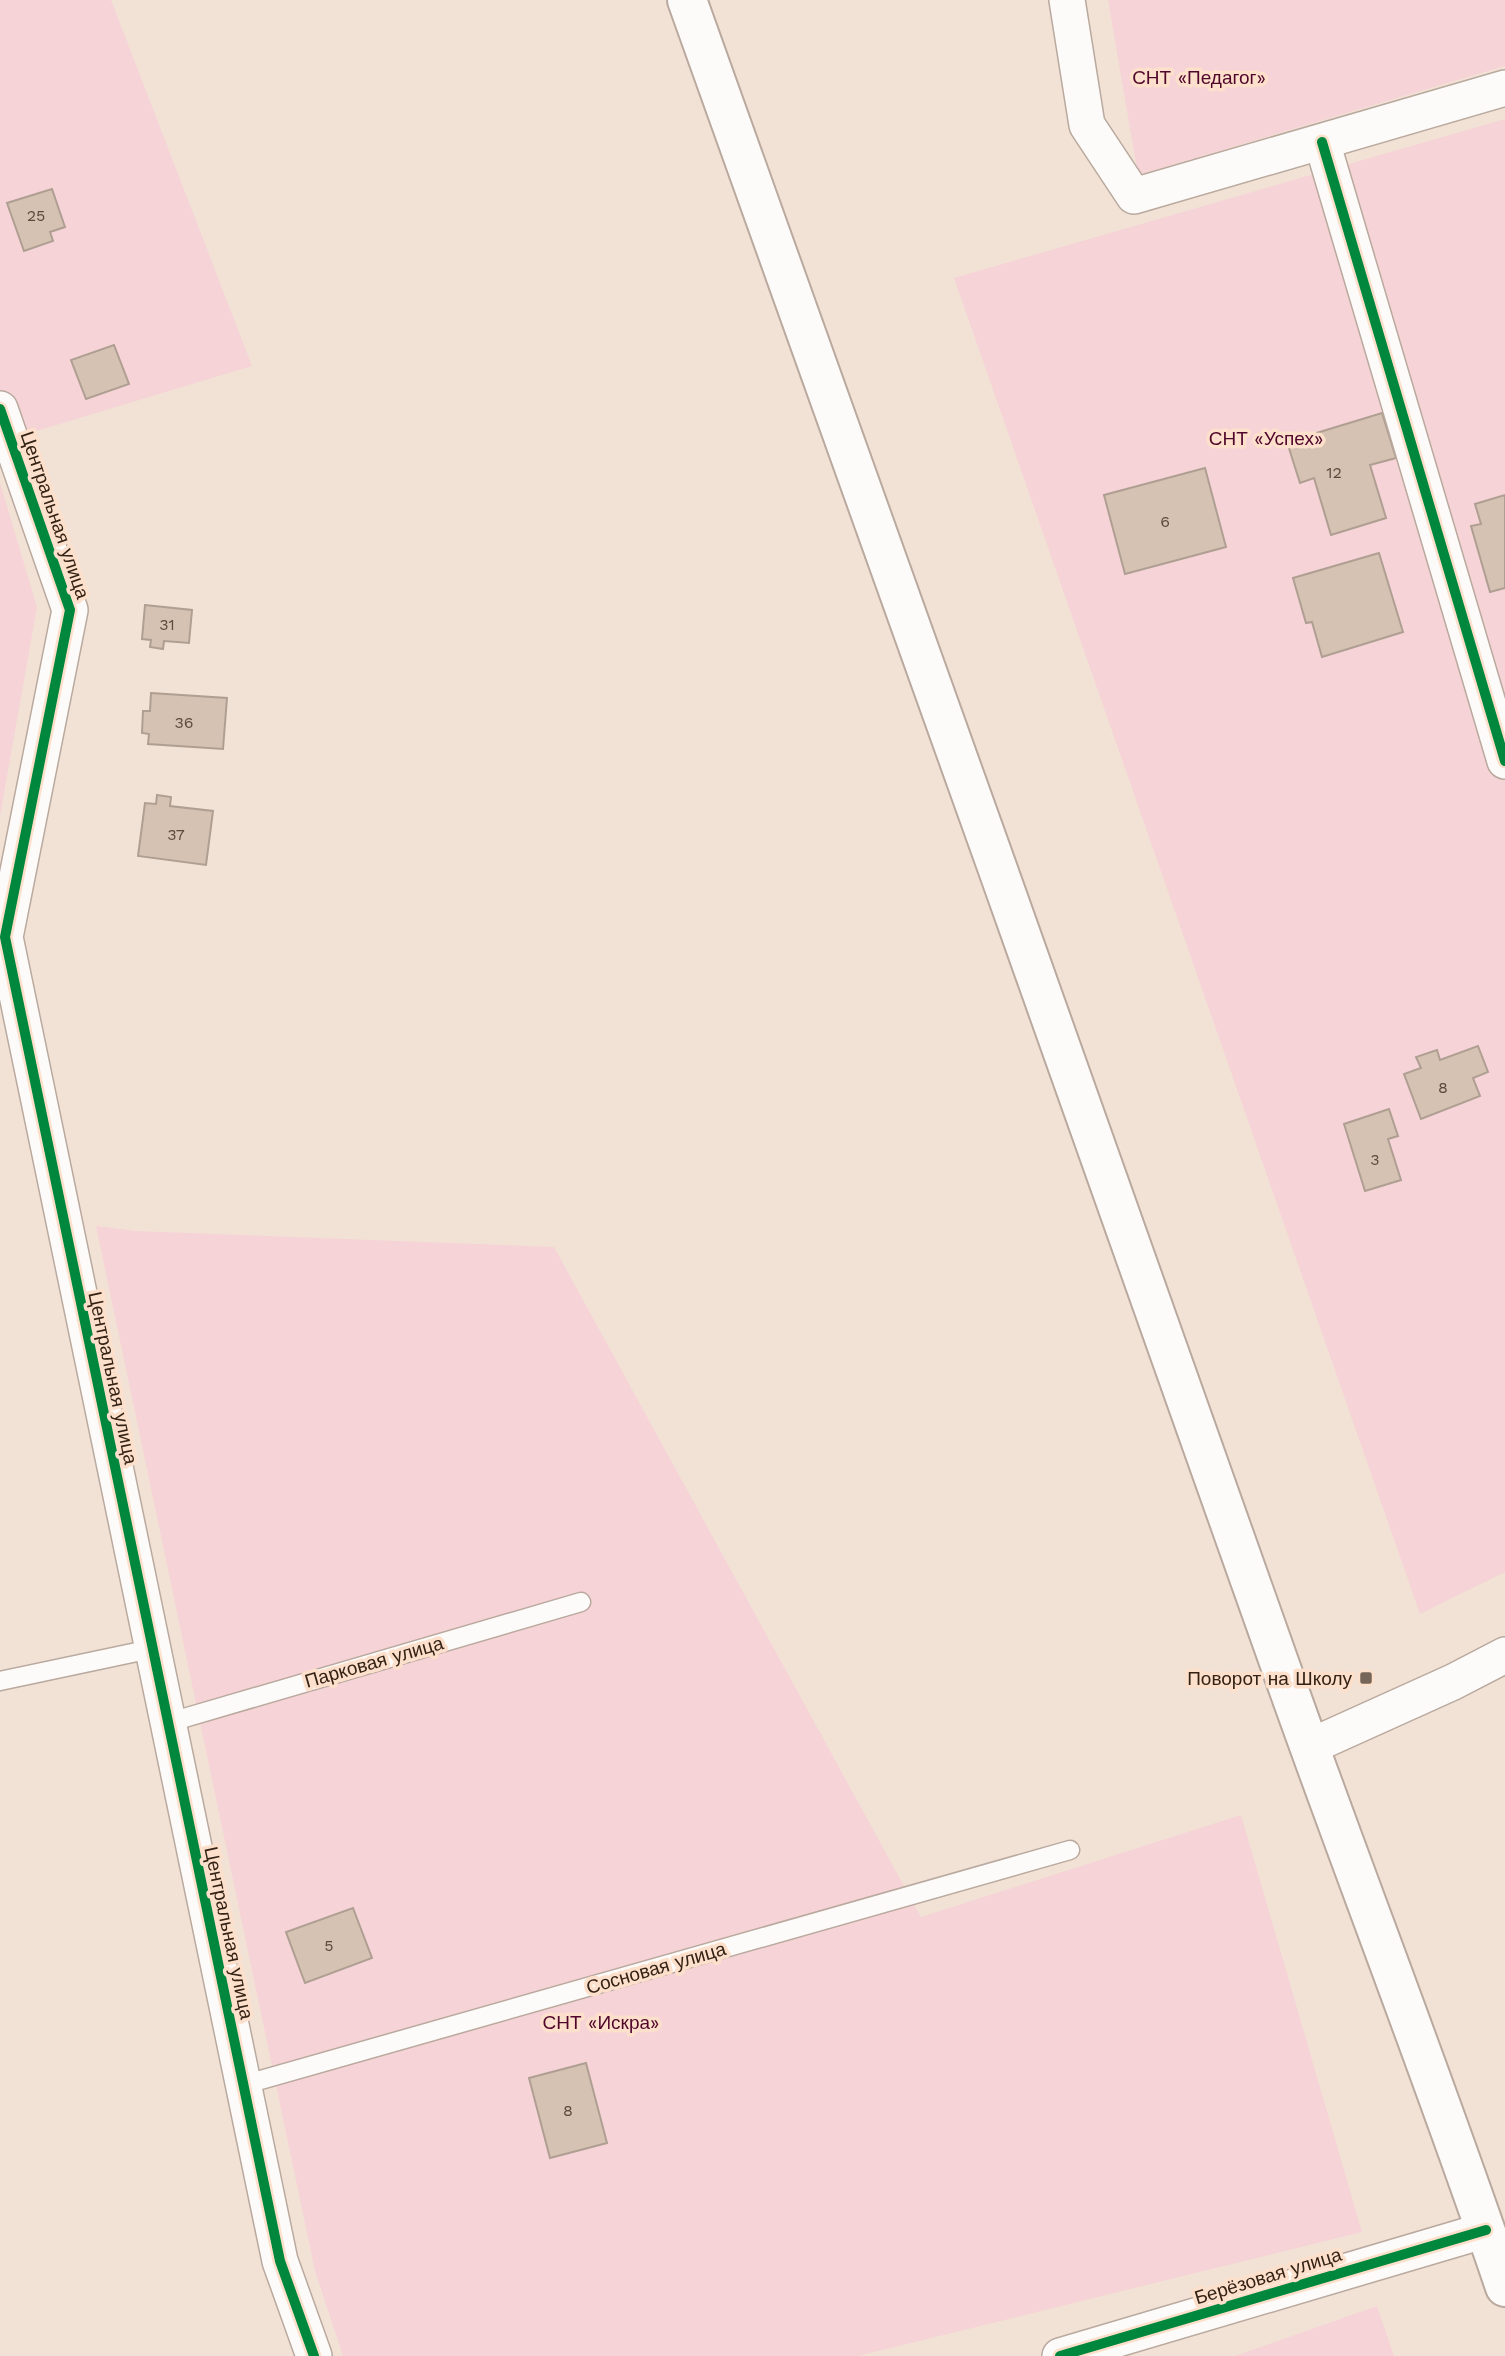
<svg xmlns="http://www.w3.org/2000/svg" width="1505" height="2356" font-family="'Work Sans',sans-serif">
	<style>
		.green { fill: #f6d3d6 }
		.building { fill: #d6c2b2; stroke: #af9f93; stroke-width: 2 }
		.lines { fill: none; stroke-linecap: round; stroke-linejoin: round }
		.service-casing { stroke: #b9a99e; stroke-width: 21 }
		.minor-casing { stroke: #b9a99e; stroke-width: 38 }
		.secondary-casing { stroke: #b9a99e; stroke-width: 42 }
		.service { stroke: #fdfbf9; stroke-width: 18 }
		.minor { stroke: #fdfbf9; stroke-width: 35 }
		.secondary { stroke: #fdfbf9; stroke-width: 38 }
		.cycleway-casing { stroke: #fde0cb; stroke-width: 15 }
		.cycleway { stroke: #00873e; stroke-width: 10 }
		.poi-dot { fill: #766559; stroke: #fde0cb; stroke-width: 2.5 }
		.labels { text-anchor: middle; dominant-baseline: central; stroke-width: 7; stroke-linejoin: round; paint-order: stroke }
		.number-label { font-size: 16px; fill: #5c4a3c }
		.park-label { font-size: 19px; fill: #51072c; stroke: #fde0cb }
		.street-label { font-size: 19px; fill: #342215; stroke: #fde0cb }
		.poi-label { font-size: 19px; fill: #342215; stroke: #fde0cb; text-anchor: end }
	</style>
	<rect width="100%" height="100%" fill="#f2e2d6"/>
	<!-- green -->
	<g class="green">
		<polygon points="0,0 111,0 252,366 0,442"/>
		<polygon points="1108,0 1505,0 1505,66 1138,175"/>
		<polygon points="1505,119 1505,1572 1420,1614 954,278"/>
		<polygon points="0,483 37,607 0,816"/>
		<polygon points="96,1226 136,1231 554,1247 921,1917 1241,1815 1362,2232 858,2356 343,2356 315,2271"/>
		<polygon points="1377,2306 1394,2356 1235,2356"/>
	</g>
	<!-- building -->
	<g class="building">
		<polygon points="52,189 65,227 50,232 53,241 24,251 7,203"/>
		<polygon points="114,345 129,384 86,399 71,360"/>
		<polygon points="1382,413 1396,458 1370,465 1386,518 1331,535 1314,478 1300,483 1287,442"/>
		<polygon points="1205,468 1226,547 1125,574 1104,495"/>
		<polygon points="1505,495 1505,588 1490,592 1471,526 1481,524 1475,504"/>
		<polygon points="1379,553 1403,632 1322,657 1312,622 1306,623 1293,578"/>
		<polygon points="145,605 192,610 189,643 164,641 163,649 150,647 151,640 142,639"/>
		<polygon points="151,693 227,698 223,749 148,744 149,734 142,733 143,711 150,711"/>
		<polygon points="157,795 171,797 170,806 213,811 206,865 138,856 145,803 156,804"/>
		<polygon points="1478,1046 1488,1072 1473,1078 1480,1096 1421,1119 1404,1074 1421,1068 1416,1057 1437,1050 1440,1060"/>
		<polygon points="1389,1109 1398,1136 1388,1139 1401,1180 1365,1191 1344,1124"/>
		<polygon points="353,1908 372,1958 305,1983 286,1932"/>
		<polygon points="586,2063 607,2143 550,2158 529,2078"/>
	</g>
	<g class="lines">
		<!-- service casing -->
		<g class="service-casing">
			<g id="service">
				<polyline points="0,1681 151,1649"/>
				<polyline points="167,1723 581,1602"/>
				<polyline points="243,2085 1070,1850"/>
			</g>
		</g>
		<!-- minor casing -->
		<g class="minor-casing">
			<g id="minor">
				<polyline points="1067,0 1087,125 1134,196 1505,88"/>
				<polyline points="1322,142 1505,761"/>
				<polyline points="0,409 70,610 5,937 280,2261 314,2356"/>
				<polyline points="1309,1747 1453,1682 1505,1655"/>
				<polyline points="1060,2356 1486,2230"/>
			</g>
		</g>
		<!-- secondary casing -->
		<g class="secondary-casing">
			<path id="secondary" d="M687,0C889,559 1086,1119 1285,1679C1357,1882 1436,2083 1505,2287"/>
		</g>
		<!-- service -->
		<use href="#service" class="service"/>
		<!-- minor -->
		<use href="#minor" class="minor"/>
		<!-- secondary -->
		<use href="#secondary" class="secondary"/>
		<!-- cycleway casing -->
		<g class="cycleway-casing">
			<g id="cycleway">
				<polyline points="1322,142 1505,761"/>
				<polyline points="0,409 70,610 5,937 280,2261 314,2356"/>
				<polyline points="1060,2356 1486,2230"/>
			</g>
		</g>
		<!-- cycleway -->
		<use href="#cycleway" class="cycleway"/>
	</g>
	<!-- markers -->
	<rect class="poi-dot" x="1359" y="1671" width="14" height="14" rx="3.5"/>
	<g class="labels">
		<!-- number labels -->
		<g class="number-label">
			<text x="36" y="215">25</text>
			<text x="1334" y="472">12</text>
			<text x="1165" y="521">6</text>
			<text x="167" y="624">31</text>
			<text x="184" y="722">36</text>
			<text x="176" y="834">37</text>
			<text x="1443" y="1087">8</text>
			<text x="1375" y="1159">3</text>
			<text x="329" y="1945">5</text>
			<text x="568" y="2110">8</text>
		</g>
		<!-- park labels -->
		<g class="park-label">
			<text x="1199" y="77">СНТ «Педагог»</text>
			<text x="1266" y="438">СНТ «Успех»</text>
			<text x="601" y="2022">СНТ «Искра»</text>
		</g>
		<!-- street labels -->
		<g class="street-label">
			<text transform="translate(55 515) rotate(71)">Центральная улица</text>
			<text transform="translate(113 1378) rotate(78)">Центральная улица</text>
			<text transform="translate(374 1662) rotate(-16)">Парковая улица</text>
			<text transform="translate(229 1933) rotate(78)">Центральная улица</text>
			<text transform="translate(656 1968) rotate(-16)">Сосновая улица</text>
			<text transform="translate(1268 2276) rotate(-17)">Берёзовая улица</text>
		</g>
		<!-- poi labels -->
		<g class="poi-label">
			<text x="1352" y="1678">Поворот на Школу</text>
		</g>
	</g>
</svg>
